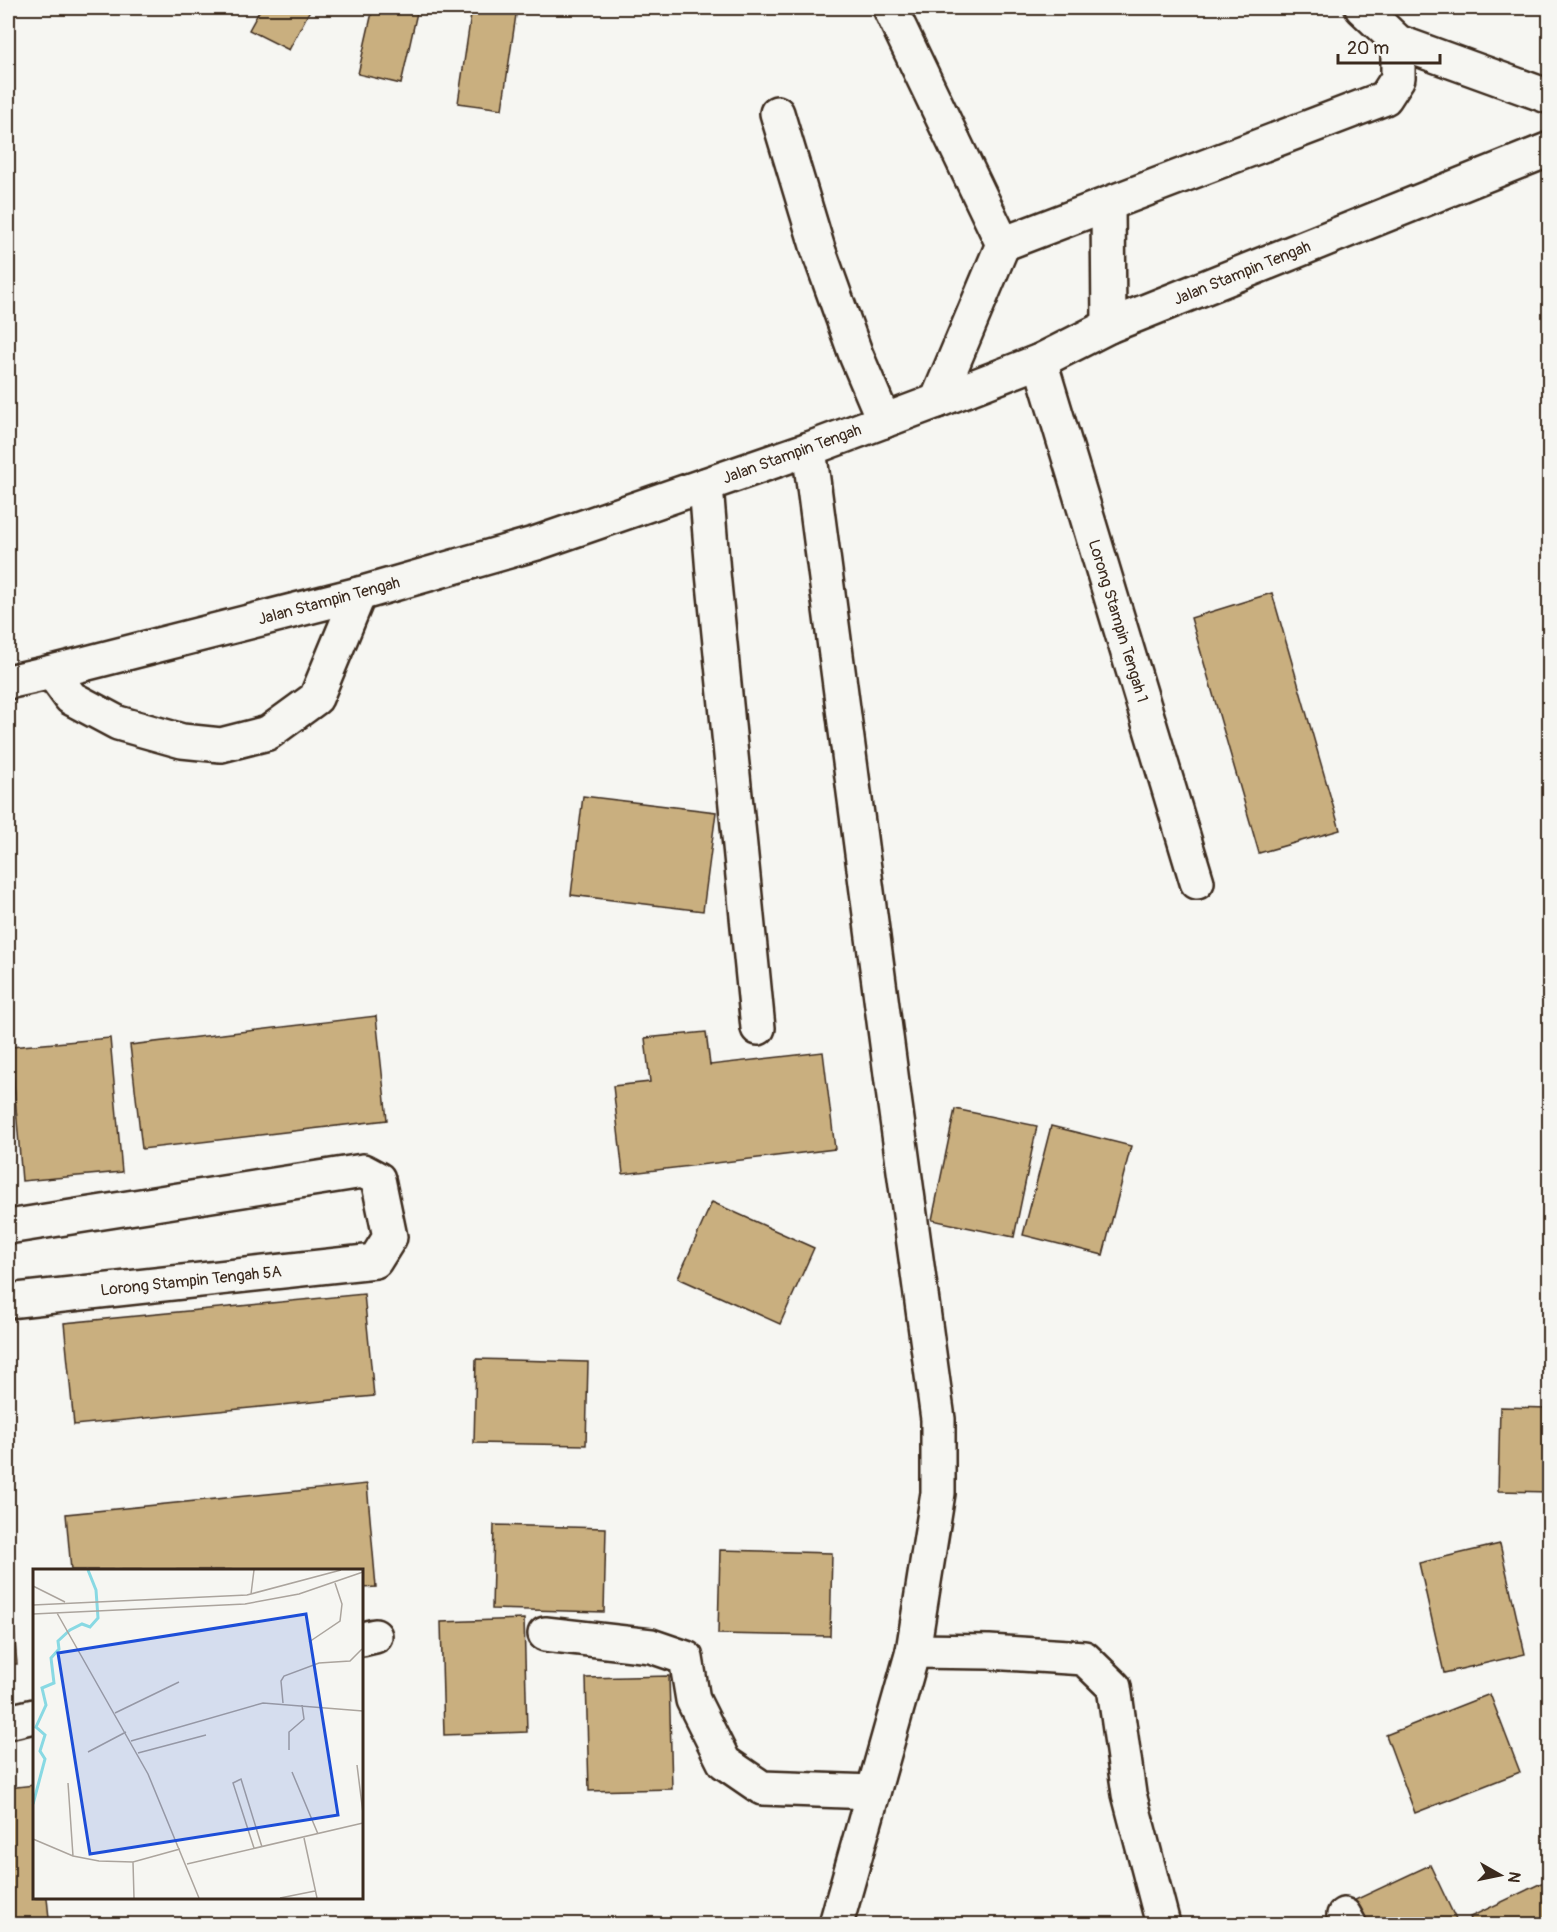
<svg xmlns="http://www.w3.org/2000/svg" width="1557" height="1932" font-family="Pangolin,sans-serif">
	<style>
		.building { fill: #c9af7f; stroke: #3b2a1e; stroke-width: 1.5 }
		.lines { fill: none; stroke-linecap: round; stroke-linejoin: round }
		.minor-casing { stroke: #3b2a1e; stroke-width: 38 }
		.minor { stroke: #f6f6f2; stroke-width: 33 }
		.labels { text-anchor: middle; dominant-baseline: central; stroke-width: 4.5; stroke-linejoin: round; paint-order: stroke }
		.street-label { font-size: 16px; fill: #3b2a1e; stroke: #f6f6f2 }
		.inset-river { fill: none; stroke: #88d9e3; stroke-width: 3 }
		.inset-road { fill: none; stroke: #aba49d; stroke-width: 1.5 }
		.view { fill: #1d4ed8; fill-opacity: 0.15; stroke: #1d4ed8; stroke-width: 3 }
		.inset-edge { fill: none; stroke: #3b2a1e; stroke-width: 3 }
	</style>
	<rect width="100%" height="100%" fill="#f6f6f2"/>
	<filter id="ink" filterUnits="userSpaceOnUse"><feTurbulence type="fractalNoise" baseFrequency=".0167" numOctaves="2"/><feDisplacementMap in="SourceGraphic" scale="12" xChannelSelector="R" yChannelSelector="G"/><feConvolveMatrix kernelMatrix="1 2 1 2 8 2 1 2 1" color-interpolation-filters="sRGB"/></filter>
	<g filter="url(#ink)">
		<!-- building -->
		<g class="building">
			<polygon points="261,8 311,8 289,50 249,30"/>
			<polygon points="373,8 418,8 401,84 358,74"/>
			<polygon points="472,8 517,8 502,109 458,103"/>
			<polygon points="1272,593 1340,830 1259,853 1191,618"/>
			<polygon points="583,796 716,812 703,911 571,895"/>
			<polygon points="376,1016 387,1120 142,1149 130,1045"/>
			<polygon points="706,1032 710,1065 823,1052 835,1149 623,1174 613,1086 650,1082 645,1038"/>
			<polygon points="110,1038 122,1172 22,1181 11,1047"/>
			<polygon points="955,1109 1037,1126 1014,1237 932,1220"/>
			<polygon points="1051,1126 1131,1146 1103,1255 1023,1235"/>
			<polygon points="712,1202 814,1248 780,1324 678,1278"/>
			<polygon points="364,1294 374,1396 74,1425 64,1323"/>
			<polygon points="476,1359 588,1362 586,1445 474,1443"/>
			<polygon points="1500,1407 1550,1408 1550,1492 1498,1491"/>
			<polygon points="367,1484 376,1587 362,1588 362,1570 71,1570 66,1514"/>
			<polygon points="494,1525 606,1528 604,1612 492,1609"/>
			<polygon points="1500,1544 1525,1654 1444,1673 1419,1563"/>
			<polygon points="720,1550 832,1553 830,1636 718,1634"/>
			<polygon points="8,1559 17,1664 8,1664"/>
			<polygon points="524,1619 527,1732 444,1735 441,1622"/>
			<polygon points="669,1676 672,1789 589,1791 586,1678"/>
			<polygon points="1490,1694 1520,1772 1415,1813 1386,1735"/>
			<polygon points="34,1785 34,1898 47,1898 49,1918 8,1922 8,1788"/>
			<polygon points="1430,1865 1458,1924 1366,1924 1355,1900"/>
			<polygon points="1550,1879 1550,1924 1473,1924 1470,1917"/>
		</g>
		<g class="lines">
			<!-- minor casing -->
			<g class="minor-casing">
				<g id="minor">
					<polyline points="890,8 1003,244 1385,98 1398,78 1398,42"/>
					<polyline points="1362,8 1398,42 1550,97"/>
					<polyline points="777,113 818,249 856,355 884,421"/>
					<polyline points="1108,205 1109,326"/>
					<polyline points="1040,361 1197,882"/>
					<polyline points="937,401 1003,244"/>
					<polyline points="809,449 895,1105 938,1419 938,1493 913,1651 836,1924"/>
					<polyline points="706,485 713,573 758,1028"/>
					<polyline points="52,672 71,698 118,723 182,741 221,745 268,733 316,698 359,594"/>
					<polyline points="8,682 52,672 359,594 537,543 809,449 937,401 1040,361 1109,326 1550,149"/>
					<polyline points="8,1227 363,1171 378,1179 390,1237 375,1261 8,1301"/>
					<polyline points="545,1634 651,1646 686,1658 693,1700 724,1762 762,1788 873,1792"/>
					<polyline points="362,1639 375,1636"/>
					<polyline points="913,1651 989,1652 1084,1658 1114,1687 1129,1794 1163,1924"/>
					<polyline points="8,1722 34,1716"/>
					<polyline points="1344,1915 1349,1924"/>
				</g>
			</g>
			<!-- minor -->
			<use href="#minor" class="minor"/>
		</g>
	</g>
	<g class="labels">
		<!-- street labels -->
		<g class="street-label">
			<text transform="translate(1242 273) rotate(-22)">Jalan Stampin Tengah</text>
			<text transform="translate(792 454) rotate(-20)">Jalan Stampin Tengah</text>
			<text transform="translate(329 601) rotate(-15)">Jalan Stampin Tengah</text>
			<text transform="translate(1118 621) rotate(73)">Lorong Stampin Tengah 1</text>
			<text transform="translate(191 1281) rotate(-6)">Lorong Stampin Tengah 5A</text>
		</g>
	</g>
	<!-- overview -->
	<g transform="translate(33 1569)">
		<rect width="330" height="330" fill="#f6f6f2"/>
		<path class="inset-river" d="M0,235L12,190L7,182L12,166L3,158L13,136L9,119L21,114L18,89L26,80L25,72L37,61L49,55L57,58L65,49L63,21L55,1"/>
		<path class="inset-road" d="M0,17L32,33M218,25L221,1M0,36L214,26L308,1M24,44L115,205L166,329M0,45L212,35L266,25L330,3M276,73L307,52L309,35L302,14M250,134L248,112L251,107L286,94L317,92L329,80M82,144L146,113M98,172L230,134L330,142M256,181V163L271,150L269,136M55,183L93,163M105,184L173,166M324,196L330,244M259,203L285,265M35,214L40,287M271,269L284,329M0,270L40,287L66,292L100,293L147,280M221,279L200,214L208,210L229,278M100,293L101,329M154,295L330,254M247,329L282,322"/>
		<path class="view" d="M273,45L305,246L57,285L25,84Z"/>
		<rect width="330" height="330" class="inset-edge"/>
	</g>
	<!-- margin -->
	<rect width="1557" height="1932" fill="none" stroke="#f6f6f2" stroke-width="30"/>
	<rect x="15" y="15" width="1527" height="1902" fill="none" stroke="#3b2a1e" stroke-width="2" filter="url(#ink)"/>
	<!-- north arrow -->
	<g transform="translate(1500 1875) rotate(99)" stroke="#f6f6f2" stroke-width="4.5" paint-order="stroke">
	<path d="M0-4.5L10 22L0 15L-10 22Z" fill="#3b2a1e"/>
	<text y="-9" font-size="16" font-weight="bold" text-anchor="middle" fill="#3b2a1e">N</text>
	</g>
	<!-- scale -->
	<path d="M1338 54v9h102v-9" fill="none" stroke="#3b2a1e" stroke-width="3"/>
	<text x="1347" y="54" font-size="18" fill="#3b2a1e" stroke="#f6f6f2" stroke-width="4.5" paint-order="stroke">20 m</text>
</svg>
